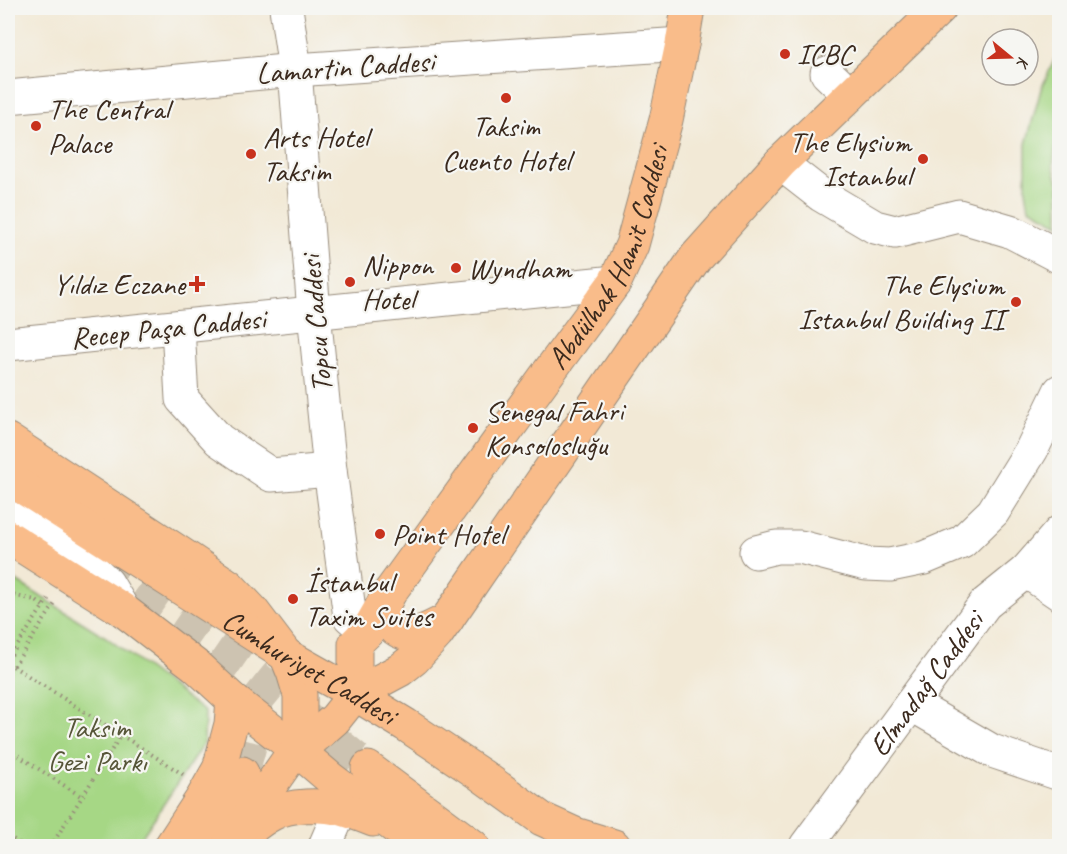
<svg xmlns="http://www.w3.org/2000/svg" width="1067" height="854" font-family="Caveat,sans-serif">
	<style>
		.green { fill: #a6d785; stroke: #708052; stroke-width: 1.5 }
		.lines { fill: none; stroke-linecap: round; stroke-linejoin: round }
		.major-tunnel { stroke: #cdc3b1; stroke-width: 33; stroke-dasharray: 33 16; stroke-linecap: butt }
		.minor-casing { stroke: #968a7a; stroke-width: 35 }
		.major-casing { stroke: #968a7a; stroke-width: 35 }
		.path { stroke: #968a7a; stroke-width: 4; stroke-dasharray: 1.5 4.5; stroke-linecap: butt }
		.minor { stroke: #fff; stroke-width: 33 }
		.major { stroke: #f9bc8a; stroke-width: 33 }
		.poi-dot { fill: #c8321e; stroke: #f6f6f2; stroke-width: 2 }
		.labels { text-anchor: middle; dominant-baseline: central; stroke-width: 4.5; stroke-linejoin: round; paint-order: stroke }
		.poi-label { font-size: 30px; fill: #3b2a1e; stroke: #f6f6f2; text-anchor: start }
		.street-label { font-size: 30px; fill: #3b2a1e; stroke: #f6f6f2 }
		.park-label { font-size: 30px; fill: #565538; stroke: #f6f6f2 }
	</style>
	<rect width="100%" height="100%" fill="#f6f6f2"/>
	<filter id="ink" filterUnits="userSpaceOnUse"><feTurbulence type="fractalNoise" baseFrequency=".0167" numOctaves="2"/><feDisplacementMap in="SourceGraphic" scale="12" xChannelSelector="R" yChannelSelector="G"/><feConvolveMatrix kernelMatrix="1 2 1 2 8 2 1 2 1" color-interpolation-filters="sRGB"/></filter>
	<filter id="wash" filterUnits="userSpaceOnUse"><feTurbulence type="fractalNoise" baseFrequency=".008" numOctaves="4" result="noise"/><feDisplacementMap in="SourceGraphic" scale="24" xChannelSelector="R" yChannelSelector="G"/><feGaussianBlur stdDeviation="1.35" result="paint"/><feColorMatrix in="noise" values="0 0 0 0 0 0 0 0 0 0 0 0 0 0 0 0 0 1.4 0 .05"/><feComposite in="paint" operator="in"/></filter>
	<g filter="url(#wash)">
		<rect width="100%" height="100%" fill="#f2e9d6"/>
		<!-- green -->
		<g class="green">
			<polygon points="1059,50 1059,122 1053,165 1059,187 1059,224 1029,208 1026,191 1026,144 1041,89"/>
			<polygon points="8,576 106,637 205,712 204,743 136,846 8,846"/>
		</g>
	</g>
	<g filter="url(#ink)">
		<g class="lines">
			<!-- major-tunnel -->
			<g class="major-tunnel">
				<polyline points="94,565 251,673 368,768"/>
				<path d="M242,773C251,747 257,721 254,693"/>
			</g>
			<!-- minor casing -->
			<g class="minor-casing">
				<g id="minor">
					<polyline points="286,8 295,70 314,313 330,470 350,617 367,632"/>
					<polyline points="827,73 850,95"/>
					<polyline points="8,97 295,70 682,44"/>
					<polyline points="780,163 821,195 875,227 895,232 959,216 1010,231 1060,257"/>
					<polyline points="178,327 182,399 219,440 271,475 330,470"/>
					<polyline points="8,344 615,282"/>
					<polyline points="8,517 38,532 89,566 107,583 123,610"/>
					<polyline points="756,552 776,547 800,547 866,564 890,565 924,558 962,542 993,512 1032,449 1060,391"/>
					<polyline points="1026,571 1060,594"/>
					<polyline points="911,704 992,751 1060,774"/>
					<polyline points="325,846 341,809"/>
					<path id="s1" d="M806,846L985,604L1026,571L1060,532"/>
				</g>
			</g>
			<!-- major casing -->
			<g class="major-casing">
				<g id="major">
					<polyline points="8,440 189,559 229,586 251,609 286,655 293,672 300,695 300,722 297,750"/>
					<path id="s2" d="M8,478L286,655L355,694L406,725L481,775L542,819L575,834L614,846"/>
					<polyline points="8,537 123,610 196,666 233,700 297,750 331,779 395,827 425,846"/>
					<path d="M390,592C388,596 385,601 384,605C381,620 397,634 410,634C423,634 436,625 447,620"/>
					<path id="s3" d="M355,694V644L367,632L390,592L543,380L615,282L632,245L666,120L682,44L688,8"/>
					<polyline points="368,768 473,846"/>
					<path d="M245,833C254,826 262,819 272,814C291,804 321,804 342,809C352,812 363,816 373,820"/>
					<polyline points="200,841 228,800 242,773"/>
					<polyline points="171,846 203,797 219,769 231,724 233,700"/>
					<polyline points="228,846 286,763 297,750 310,741 335,719 355,694 400,670 414,659 437,634 696,257 780,163 940,8"/>
				</g>
			</g>
			<!-- path -->
			<g class="path">
				<polyline points="8,594 35,600 43,606"/>
				<polyline points="8,660 50,596"/>
				<polyline points="8,663 121,735 51,846"/>
				<polyline points="14,666 56,602"/>
				<polyline points="121,735 184,775"/>
				<polyline points="8,749 82,797"/>
				<polyline points="8,836 24,846"/>
			</g>
			<!-- minor -->
			<use href="#minor" class="minor"/>
			<!-- major -->
			<use href="#major" class="major"/>
		</g>
	</g>
	<!-- markers -->
	<g class="poi-dot">
		<circle cx="785" cy="54" r="6"/>
		<circle cx="506" cy="98" r="6"/>
		<circle cx="36" cy="126" r="6"/>
		<circle cx="251" cy="154" r="6"/>
		<circle cx="923" cy="159" r="6"/>
		<circle cx="456" cy="268" r="6"/>
		<circle cx="350" cy="282" r="6"/>
		<path d="M194 275h6v6h6v6h-6v6h-6v-6h-6v-6h6z"/>
		<circle cx="1016" cy="302" r="6"/>
		<circle cx="473" cy="428" r="6"/>
		<circle cx="380" cy="534" r="6"/>
		<circle cx="293" cy="599" r="6"/>
	</g>
	<g class="labels">
		<!-- poi labels -->
		<g class="poi-label">
			<text x="797" y="54">ICBC</text>
			<text x="48" y="109">The Central<tspan x="48" dy="34">Palace</tspan></text>
			<text x="506" y="126" text-anchor="middle">Taksim<tspan x="506" dy="34">Cuento Hotel</tspan></text>
			<text x="263" y="137">Arts Hotel<tspan x="263" dy="34">Taksim</tspan></text>
			<text x="911" y="142" text-anchor="end">The Elysium<tspan x="911" dy="34">Istanbul</tspan></text>
			<text x="362" y="265">Nippon<tspan x="362" dy="34">Hotel</tspan></text>
			<text x="468" y="268">Wyndham</text>
			<text x="185" y="284" text-anchor="end">Yıldız Eczane</text>
			<text x="1004" y="285" text-anchor="end">The Elysium<tspan x="1004" dy="34">Istanbul Building II</tspan></text>
			<text x="485" y="411">Senegal Fahri<tspan x="485" dy="34">Konsolosluğu</tspan></text>
			<text x="392" y="534">Point Hotel</text>
			<text x="305" y="582">İstanbul<tspan x="305" dy="34">Taxim Suites</tspan></text>
		</g>
		<!-- street labels -->
		<g class="street-label">
			<text transform="translate(345 67) rotate(-4)">Lamartin Caddesi</text>
			<text stroke="none"><textPath href="#s3" startOffset="516">Abdülhak Hamit Caddesi</textPath></text>
			<text transform="translate(316 324) rotate(-95)">Topcu Caddesi</text>
			<text transform="translate(168 328) rotate(-6)">Recep Paşa Caddesi</text>
			<text stroke="none"><textPath href="#s2" startOffset="356">Cumhuriyet Caddesi</textPath></text>
			<text stroke="none"><textPath href="#s1" startOffset="202">Elmadağ Caddesi</textPath></text>
		</g>
		<!-- park labels -->
		<g class="park-label">
			<text x="97" y="727">Taksim<tspan x="97" dy="34">Gezi Parkı</tspan></text>
		</g>
	</g>
	<!-- margin -->
	<rect width="1067" height="854" fill="none" stroke="#f6f6f2" stroke-width="30"/>
	<!-- north arrow -->
	<g transform="translate(1010 57) rotate(109)"><circle r="28" fill="#f6f6f2" stroke="#aba49d" stroke-width="1.5"/>
	<path d="M0-4.5L10 22L0 15L-10 22Z" fill="#c8321e"/>
	<text y="-9" font-size="16" font-weight="bold" text-anchor="middle" fill="#3b2a1e">K</text>
	</g>
</svg>
